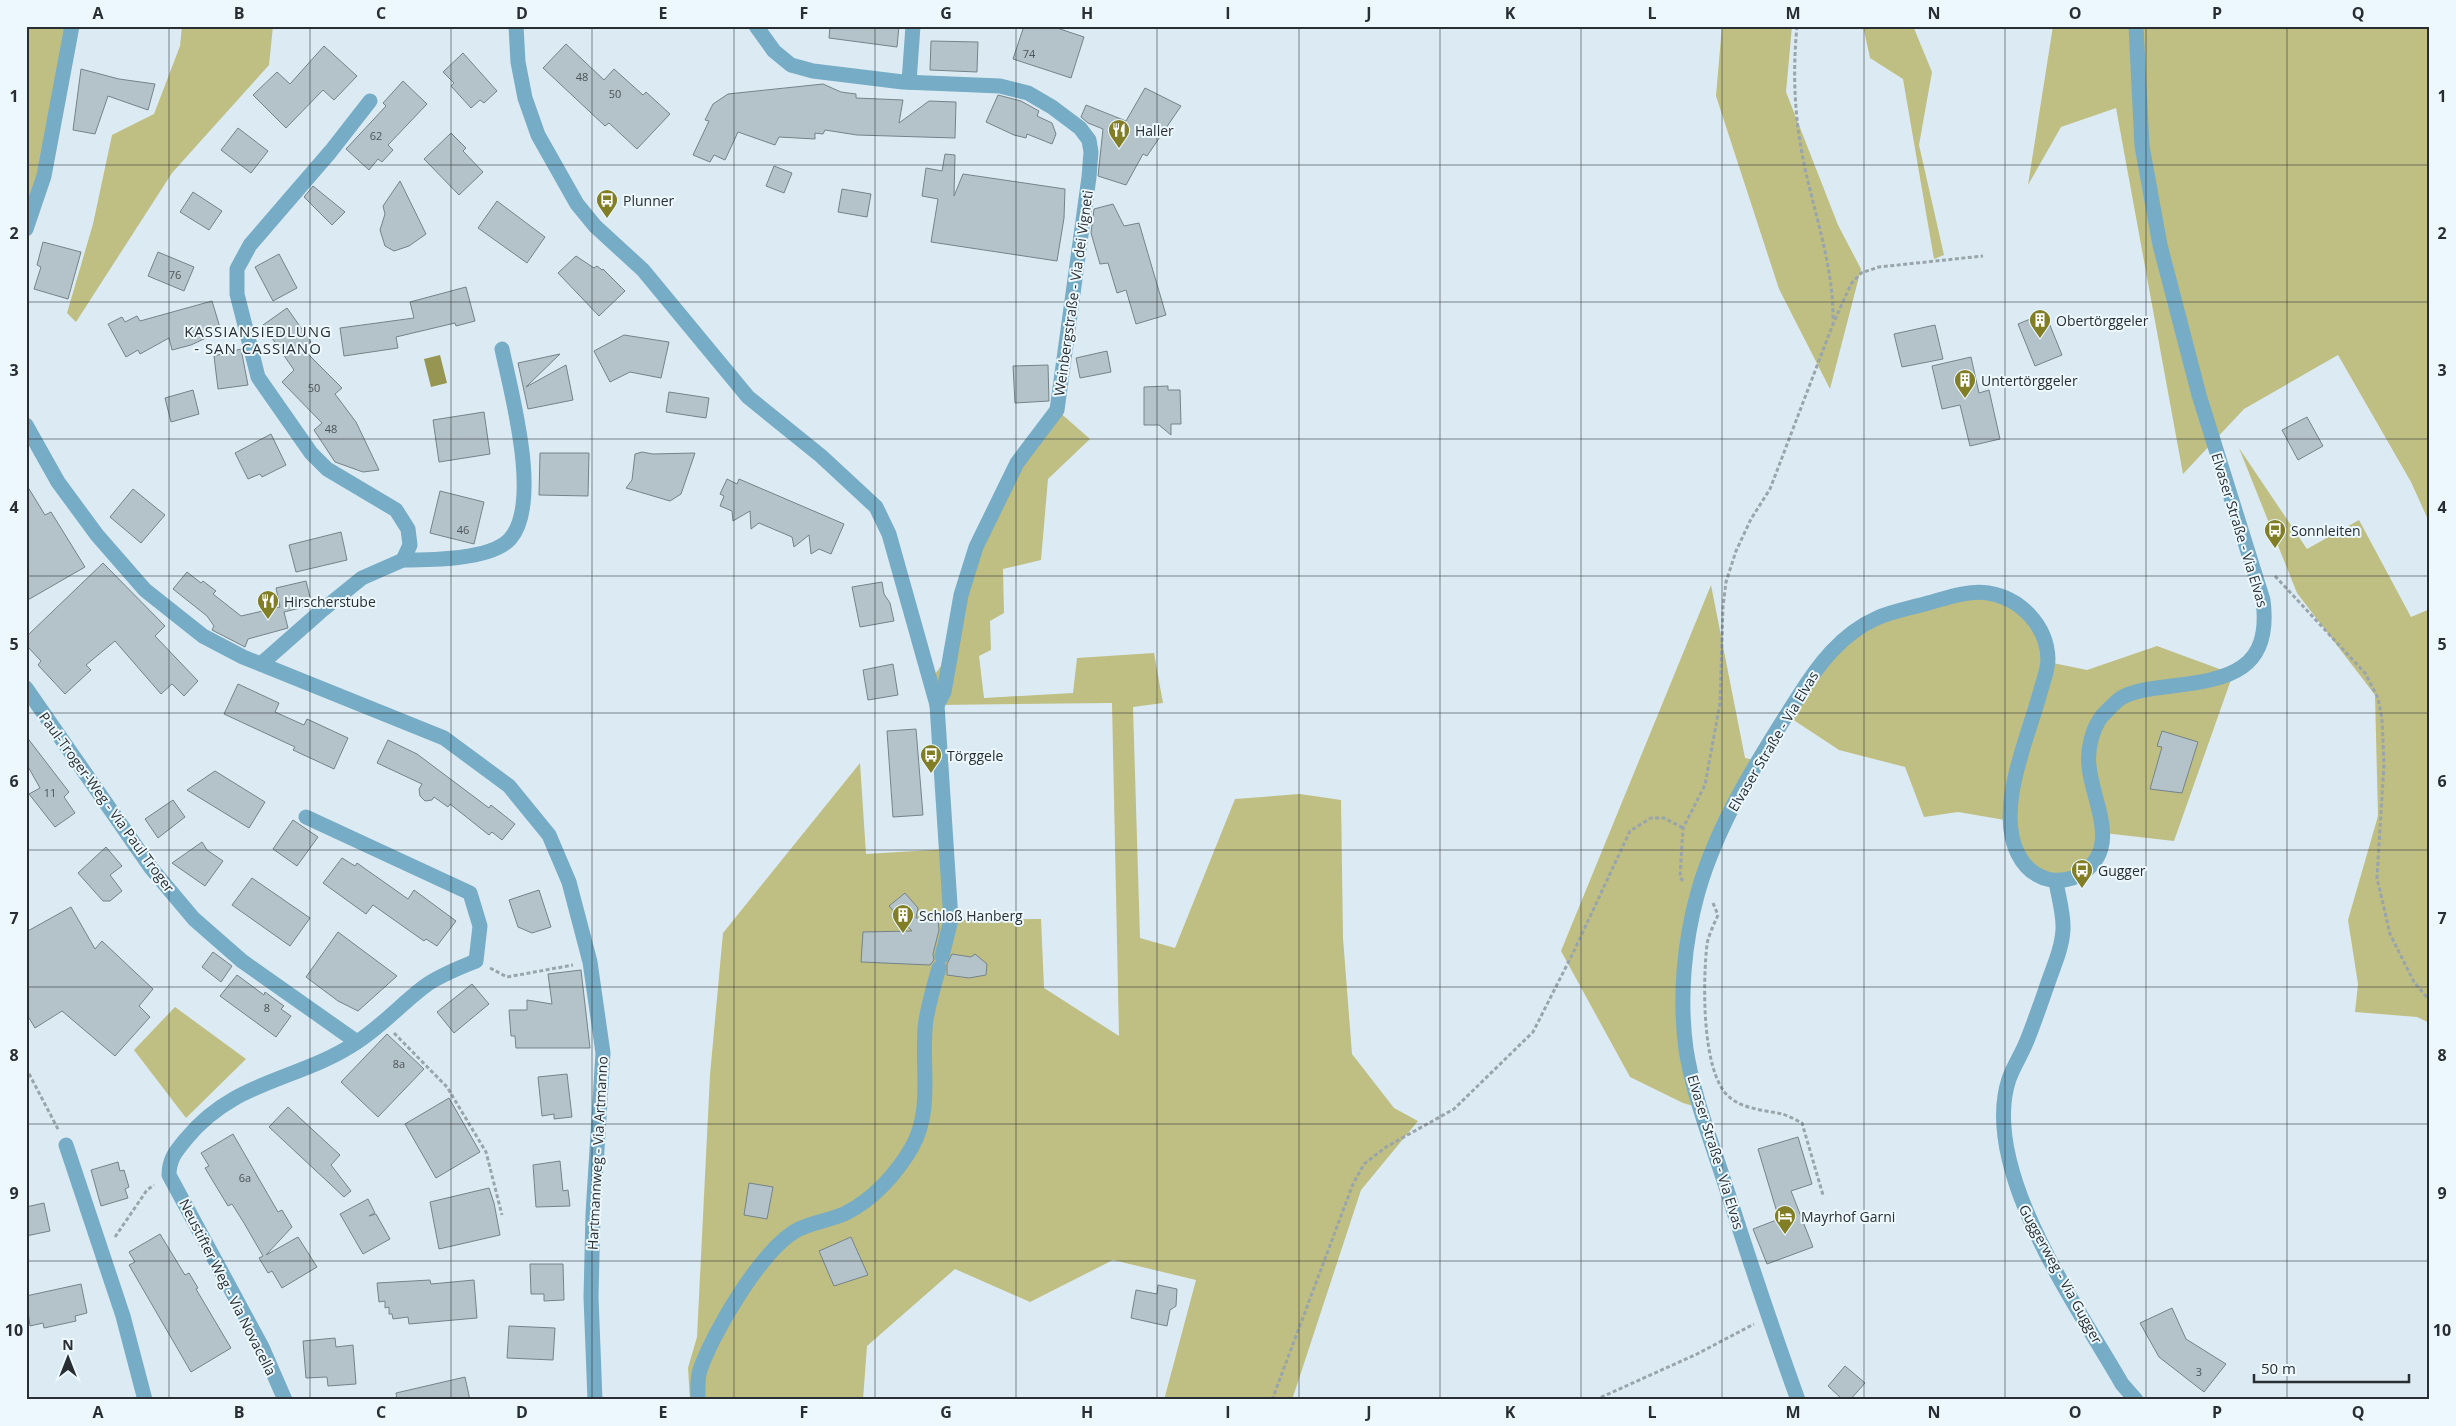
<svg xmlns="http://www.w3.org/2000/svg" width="2456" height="1426" font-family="'Open Sans',sans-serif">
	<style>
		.green { fill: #bfbe83 }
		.water { fill: #979552 }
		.building { fill: #b4c3ca; stroke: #758389 }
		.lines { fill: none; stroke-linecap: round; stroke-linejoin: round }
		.path { stroke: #9aa5ab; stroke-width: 3; stroke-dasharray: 4 2.5; stroke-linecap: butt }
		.minor { stroke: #76acc5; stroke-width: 15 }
		.grid { fill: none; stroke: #282e31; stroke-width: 1; stroke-opacity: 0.55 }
		.labels { text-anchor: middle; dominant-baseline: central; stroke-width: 4; stroke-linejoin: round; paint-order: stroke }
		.number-label { font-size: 11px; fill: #4b5357 }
		.poi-label { font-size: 14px; fill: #282e31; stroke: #ecf8fe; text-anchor: start }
		.street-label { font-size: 14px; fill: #282e31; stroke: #ecf8fe }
		.neighbourhood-label { font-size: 15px; letter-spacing: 1px; fill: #282e31; stroke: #ecf8fe }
		.neatline { fill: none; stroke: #282e31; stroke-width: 2 }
		.grid-label { font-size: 16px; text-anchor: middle; font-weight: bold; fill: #282e31 }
	</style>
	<rect width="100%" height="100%" fill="#dcebf3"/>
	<!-- green -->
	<g class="green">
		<polygon points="26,26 72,26 26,229"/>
		<polygon points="182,26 273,26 269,65 172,173 76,322 67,313 93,224 112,135 154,114 180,46"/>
		<polygon points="1722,26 1792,26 1786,92 1838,225 1861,269 1830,389 1779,289 1716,96"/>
		<polygon points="1863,26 1913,26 1932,72 1919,145 1944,255 1934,259 1903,79 1870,58"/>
		<polygon points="2053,26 2430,26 2430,524 2411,482 2338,355 2244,409 2183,474 2116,108 2061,127 2028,185"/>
		<polygon points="1057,410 1090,439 1048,479 1041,560 1003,569 1004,613 990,621 991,650 979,656 984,698 1073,693 1077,658 1154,653 1163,703 1133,707 1140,938 1175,948 1235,799 1300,794 1341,800 1343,938 1352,1054 1394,1108 1418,1121 1361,1190 1292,1400 1164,1400 1196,1280 1113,1260 1030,1302 955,1269 867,1346 863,1400 690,1400 688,1368 697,1337 710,1075 723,933 860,763 866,854 948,849 951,920 1041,919 1044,988 1119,1036 1112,703 937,705 935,674 951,653 961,595 1017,463"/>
		<polygon points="2239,448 2307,549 2359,520 2411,617 2430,609 2430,1023 2417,1017 2355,1012 2358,984 2348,920 2378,816 2375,695 2297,593"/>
		<polygon points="1711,585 1745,758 1759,761 1717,836 1684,979 1700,1108 1683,1103 1630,1077 1561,951"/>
		<polygon points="1986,592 2029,614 2048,662 2087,670 2157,646 2233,674 2174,841 2104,833 2099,855 2056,881 2024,865 2011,821 1958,812 1924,817 1905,767 1839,750 1786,715 1820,662 1876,619"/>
		<polygon points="175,1007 246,1059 186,1118 134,1050"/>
	</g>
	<!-- water -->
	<polygon class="water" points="440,355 447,383 431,387 424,359"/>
	<!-- building -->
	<g class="building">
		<polygon points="830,26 899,26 897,47 829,38"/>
		<polygon points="1024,26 1051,26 1084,37 1071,78 1013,59"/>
		<polygon points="931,41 978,42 977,72 930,70"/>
		<polygon points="566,44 604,80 614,69 643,95 646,92 670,114 637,149 609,123 605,126 543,68"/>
		<polygon points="324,46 357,76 334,100 323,90 286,128 253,95 277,72 290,84"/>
		<polygon points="463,53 497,91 484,103 480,100 471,108 451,86 454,83 443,72"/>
		<polygon points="81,69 119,79 155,84 148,110 108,96 95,134 73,130"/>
		<polygon points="403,81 427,104 388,145 393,150 382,162 378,159 369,170 346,149 386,106 383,103"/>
		<polygon points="823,84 841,92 856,94 856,98 903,100 899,123 929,101 956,102 955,138 857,135 825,130 823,134 815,133 815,139 779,137 775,145 738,132 725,160 714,155 710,162 693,155 709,121 705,120 713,104 728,94"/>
		<polygon points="1145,88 1181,106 1147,156 1143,154 1126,185 1098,176 1103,129 1088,123 1081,117 1086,105 1126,121"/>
		<polygon points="998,95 1021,101 1039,111 1037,116 1052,123 1056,134 1052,144 1027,134 1026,138 1014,135 986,122"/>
		<polygon points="238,128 268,151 251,173 221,150"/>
		<polygon points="451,133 466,148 463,151 483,172 459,195 424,159"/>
		<polygon points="945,154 955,155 954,196 963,174 1065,189 1064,218 1057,261 931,242 938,199 922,196 926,168 942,171"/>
		<polygon points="774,166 792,173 784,193 766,186"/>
		<polygon points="400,181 426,234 409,246 394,251 385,246 380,230 385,214 383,206"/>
		<polygon points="313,186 345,212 332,225 304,197"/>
		<polygon points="842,189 871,194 867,217 838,212"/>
		<polygon points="193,192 222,211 209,230 180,212"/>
		<polygon points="497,201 545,237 527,263 478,228"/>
		<polygon points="1113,204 1124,226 1139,223 1166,315 1136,324 1126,290 1117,293 1108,263 1100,264 1091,233 1094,209"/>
		<polygon points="43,242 81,252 68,299 34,289 41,267 37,265"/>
		<polygon points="158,252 194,267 184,291 148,276"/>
		<polygon points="279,254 297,288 273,301 255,267"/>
		<polygon points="576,256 594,268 597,266 602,270 603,269 625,291 599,316 558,273"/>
		<polygon points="466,287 475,321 456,326 455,323 396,337 398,348 344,356 340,328 414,318 410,302"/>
		<polygon points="212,301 221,331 191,345 172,350 169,338 140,354 138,350 126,357 108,324 122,317 125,322 137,316 140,321"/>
		<polygon points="287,308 311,342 302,348 342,388 335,394 356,422 379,470 363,472 335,462 314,430 322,423 282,382 294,370 263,325"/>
		<polygon points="2045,313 2062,355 2035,366 2018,324"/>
		<polygon points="1935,325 1943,359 1902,367 1894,334"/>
		<polygon points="624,335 669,342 661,378 630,372 610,382 594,351"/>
		<polygon points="241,349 248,385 218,389 214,356"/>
		<polygon points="1107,351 1111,372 1080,378 1076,358"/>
		<polygon points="560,354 526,387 566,365 573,400 528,409 518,363"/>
		<polygon points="1971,357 1979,393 1989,390 2000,439 1970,446 1960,405 1942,409 1932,366"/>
		<polygon points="1048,365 1049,401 1015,403 1013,366"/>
		<polygon points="1168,386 1168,390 1180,390 1181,424 1171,424 1171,435 1159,425 1144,425 1144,387"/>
		<polygon points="193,390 199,414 171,422 165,398"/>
		<polygon points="669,392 709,398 706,418 666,412"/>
		<polygon points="484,412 490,454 439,462 433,420"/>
		<polygon points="2307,417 2323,446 2298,460 2282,430"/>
		<polygon points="271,434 286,465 262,477 260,474 248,479 235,453"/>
		<polygon points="642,452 653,454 695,453 681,494 670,501 626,488 632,480 635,454"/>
		<polygon points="540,453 589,453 588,496 539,495"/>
		<polygon points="727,479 737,484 739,479 844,524 831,554 819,549 811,554 809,535 794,547 792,537 759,523 751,529 750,511 733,521 732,511 720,506 724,496 720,494"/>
		<polygon points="26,484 45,515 51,512 85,567 26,601"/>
		<polygon points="133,489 165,515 141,543 110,517"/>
		<polygon points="440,491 484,502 474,544 430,533"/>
		<polygon points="341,532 347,560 296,572 289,545"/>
		<polygon points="103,563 165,626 155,636 198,681 184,696 172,684 161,694 115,641 86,665 91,670 65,694 38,665 41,661 26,645 26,637"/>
		<polygon points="187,572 201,583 203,581 216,591 213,594 241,616 280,607 276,588 306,581 312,605 284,612 288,628 248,639 245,647 212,630 214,626 207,616 173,589"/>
		<polygon points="882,582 884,594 890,603 894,621 860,627 852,587"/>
		<polygon points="893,664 898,695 868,700 863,670"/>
		<polygon points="238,684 279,703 275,712 304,725 307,719 348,738 334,769 293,750 295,747 224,714"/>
		<polygon points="916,729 923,815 893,817 887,731"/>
		<polygon points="2162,731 2198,742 2182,793 2150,789 2162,747 2157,746"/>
		<polygon points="26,736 69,792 64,797 75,813 55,827 29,794 40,788 26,763"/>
		<polygon points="388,740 417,754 489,808 491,805 515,824 502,840 492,832 489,835 450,804 448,807 434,797 432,800 425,801 420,796 419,789 422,784 377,763"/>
		<polygon points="215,771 265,802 249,828 187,790"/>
		<polygon points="173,800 185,817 158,838 145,819"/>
		<polygon points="293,820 318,837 297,866 273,849"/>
		<polygon points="202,842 207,850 223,861 205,886 172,863"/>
		<polygon points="106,847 122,866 110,875 122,891 110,901 103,901 78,873"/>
		<polygon points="342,858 355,866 357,863 408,899 414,890 456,921 437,946 426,939 424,941 373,905 366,914 323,883"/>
		<polygon points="252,878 310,918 290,946 232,905"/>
		<polygon points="539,890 551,927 532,933 518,927 509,900"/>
		<polygon points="905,893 918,908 916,918 938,920 939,930 933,954 934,960 930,965 861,962 863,932 912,931 889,906"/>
		<polygon points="71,907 95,949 102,941 153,989 139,1006 150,1017 115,1056 62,1011 35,1028 26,1013 26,932"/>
		<polygon points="338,932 397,976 358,1011 338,1001 306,977"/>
		<polygon points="213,952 232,966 221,982 202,967"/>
		<polygon points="952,954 971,957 975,954 987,964 986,975 969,978 947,975 947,964"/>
		<polygon points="581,970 590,1048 516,1048 515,1036 511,1036 509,1010 527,1010 527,1000 552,1004 548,974"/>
		<polygon points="237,975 264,995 265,992 284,1006 281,1009 291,1016 276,1037 220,996"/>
		<polygon points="472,984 489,1004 454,1033 437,1012"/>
		<polygon points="387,1034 424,1069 378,1117 341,1082"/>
		<polygon points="567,1074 572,1117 554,1119 554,1114 542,1116 538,1077"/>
		<polygon points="449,1098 480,1152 436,1178 405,1124"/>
		<polygon points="288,1107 340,1155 331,1165 351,1191 344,1197 269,1127"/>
		<polygon points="233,1134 278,1212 282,1210 292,1227 266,1255 298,1237 317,1267 282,1288 272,1271 268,1273 259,1258 263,1256 244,1223 232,1204 228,1206 205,1168 209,1166 201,1153"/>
		<polygon points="1798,1137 1812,1184 1791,1191 1813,1247 1767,1264 1753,1229 1779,1219 1758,1149"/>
		<polygon points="560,1161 563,1191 568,1190 570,1206 536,1207 533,1165"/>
		<polygon points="118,1162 120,1171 124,1170 129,1187 125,1189 128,1198 101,1206 91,1170"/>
		<polygon points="749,1183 773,1187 767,1219 744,1215"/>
		<polygon points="489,1188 494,1203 500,1235 439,1249 430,1202"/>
		<polygon points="368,1199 375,1213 369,1216 376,1214 390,1239 363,1254 340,1214"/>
		<polygon points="44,1203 50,1231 26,1236 26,1207"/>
		<polygon points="160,1234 185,1275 189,1273 198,1288 196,1289 231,1348 191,1372 129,1265 135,1262 129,1252"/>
		<polygon points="851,1237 868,1275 834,1286 819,1251"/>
		<polygon points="530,1264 563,1264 564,1300 544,1301 544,1294 531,1294"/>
		<polygon points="430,1280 431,1284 474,1280 477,1318 409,1324 408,1317 393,1319 392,1314 389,1314 389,1307 385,1308 385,1301 379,1302 377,1283"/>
		<polygon points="81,1284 87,1313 75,1316 76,1321 44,1328 43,1323 30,1326 26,1296"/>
		<polygon points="1158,1285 1177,1289 1176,1306 1170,1310 1167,1326 1131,1318 1136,1290 1157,1294"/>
		<polygon points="2172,1308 2186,1339 2226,1364 2204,1392 2159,1357 2140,1323"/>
		<polygon points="509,1326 555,1328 553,1360 507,1358"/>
		<polygon points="335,1338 336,1347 353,1345 356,1384 328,1386 327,1377 306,1378 303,1341"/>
		<polygon points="1845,1366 1865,1383 1850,1400 1843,1400 1828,1386"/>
		<polygon points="465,1377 470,1400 397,1400 396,1393"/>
	</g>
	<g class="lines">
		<!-- path -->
		<g class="path">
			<path d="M1797,26C1793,68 1794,107 1801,148C1811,206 1834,262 1833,321"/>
			<polyline points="2275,576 2365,673 2378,698 2382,719 2384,764 2377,878 2390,934 2414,982 2430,1001"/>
			<polyline points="1683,881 1680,877 1683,828 1705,785 1720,703 1723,607 1726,582 1736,551 1751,519 1770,489 1833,324 1851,284 1861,273 1879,267 1983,256"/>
			<path d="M1713,903L1718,915C1714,924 1709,934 1707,944C1703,979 1701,1070 1728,1096C1742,1109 1764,1110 1782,1114C1789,1116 1796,1120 1802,1123L1823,1195"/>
			<polyline points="490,968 507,977 573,965"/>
			<polyline points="394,1033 447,1087 486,1152 502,1215"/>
			<polyline points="26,1068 59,1131"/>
			<polyline points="115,1237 147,1190 154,1185"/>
			<polyline points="1272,1400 1353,1184 1364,1164 1386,1147 1454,1109 1533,1032 1573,953 1630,831 1651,818 1664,818 1683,828"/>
			<polyline points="1595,1400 1697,1354 1754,1324"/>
		</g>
		<!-- minor -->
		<g class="minor">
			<polyline points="516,26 518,62 525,98 538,135 577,204 595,226 643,270 748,397 821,456 876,507 889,534 937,705 951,920 942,956"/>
			<polyline points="756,26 774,51 791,65 813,71 903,82 1000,86 1028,93 1052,107 1080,128 1089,140 1091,152 1089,177 1057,410 1017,463 976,547 961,595 944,692 937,705"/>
			<polyline points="909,82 913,26"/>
			<polyline points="26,229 44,176 72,26"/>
			<polyline points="26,425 58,482 97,535 145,590 203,636 243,657 444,738 509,786 549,835 569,882 590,962 603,1053 593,1214 591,1297 595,1400"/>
			<path d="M403,560C430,560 491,560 510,539C542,503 511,392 502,349"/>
			<polyline points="261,664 320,612 362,578 403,560 410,545 408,529 396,510 327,469 311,453 258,377 237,294 237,269 250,245 331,151 370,101"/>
			<polyline points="26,688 151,868 194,919 242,961 357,1042"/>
			<path d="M2056,881C2058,896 2064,914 2063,930C2062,946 2056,961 2050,977C2043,997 2036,1018 2028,1038C2023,1052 2014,1065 2009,1079C1979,1169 2078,1307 2122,1384L2136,1400"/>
			<polyline points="66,1145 123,1316 145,1400"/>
			<path d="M285,1400L262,1347L169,1175C169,1159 176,1151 186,1139C235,1079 299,1081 357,1042C382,1026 401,1004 425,986C440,975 459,968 476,961L480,926L470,893L306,817"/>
			<path d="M698,1400C698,1391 697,1378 700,1370C713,1332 763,1247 799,1229C814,1222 831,1220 846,1213C874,1199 897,1173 912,1147C934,1109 920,1061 926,1020C929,1003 934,985 939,968"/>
			<path d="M1798,1400C1772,1328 1748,1256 1725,1184C1711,1140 1693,1095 1686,1049C1679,998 1684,942 1698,892C1718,822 1759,758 1798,697C1818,665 1841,634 1877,618C1893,611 1911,608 1928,603C1946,598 1968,590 1988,593C2020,598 2047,625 2048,659C2048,670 2043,682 2040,693C2028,738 1995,809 2018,854C2025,868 2036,877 2051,880C2062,881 2075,879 2084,872C2121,845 2092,801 2089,766C2087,750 2092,729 2102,716C2107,711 2115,702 2121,698C2135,690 2156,688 2172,686C2230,679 2272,670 2263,600L2199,395L2160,245L2142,146L2136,26"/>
		</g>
	</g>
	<!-- grid -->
	<path class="grid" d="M169,26V1400M310,26V1400M451,26V1400M592,26V1400M734,26V1400M875,26V1400M1016,26V1400M1157,26V1400M1299,26V1400M1440,26V1400M1581,26V1400M1722,26V1400M1864,26V1400M2005,26V1400M2146,26V1400M2287,26V1400M26,165H2430M26,302H2430M26,439H2430M26,576H2430M26,713H2430M26,850H2430M26,987H2430M26,1124H2430M26,1261H2430"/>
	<!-- icons -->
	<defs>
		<g id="restaurant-pin" transform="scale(1.125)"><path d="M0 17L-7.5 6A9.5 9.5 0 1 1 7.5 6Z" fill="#817e25" stroke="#ecf8fe"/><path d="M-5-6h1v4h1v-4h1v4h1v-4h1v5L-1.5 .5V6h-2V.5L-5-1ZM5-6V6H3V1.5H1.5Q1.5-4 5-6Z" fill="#fff"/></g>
		<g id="bus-pin" transform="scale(1.125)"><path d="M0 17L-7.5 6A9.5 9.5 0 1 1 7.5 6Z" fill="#817e25" stroke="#ecf8fe"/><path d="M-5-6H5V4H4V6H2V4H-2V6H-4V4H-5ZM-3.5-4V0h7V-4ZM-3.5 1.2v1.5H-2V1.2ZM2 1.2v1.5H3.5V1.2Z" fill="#fff"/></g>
		<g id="building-pin" transform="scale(1.125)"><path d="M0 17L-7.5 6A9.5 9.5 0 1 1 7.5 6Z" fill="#817e25" stroke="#ecf8fe"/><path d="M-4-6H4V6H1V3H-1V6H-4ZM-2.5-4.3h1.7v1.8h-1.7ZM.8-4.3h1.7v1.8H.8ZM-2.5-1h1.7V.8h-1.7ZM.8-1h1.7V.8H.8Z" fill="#fff"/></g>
		<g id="hotel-pin" transform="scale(1.125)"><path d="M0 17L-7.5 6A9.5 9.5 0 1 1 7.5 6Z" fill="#817e25" stroke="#ecf8fe"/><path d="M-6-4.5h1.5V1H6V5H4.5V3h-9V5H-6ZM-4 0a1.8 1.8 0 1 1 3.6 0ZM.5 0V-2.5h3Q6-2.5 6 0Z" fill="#fff"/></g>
	</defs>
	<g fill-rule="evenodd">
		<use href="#restaurant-pin" x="1119" y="130"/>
		<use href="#bus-pin" x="607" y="200"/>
		<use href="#building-pin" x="2040" y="320"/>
		<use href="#building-pin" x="1965" y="380"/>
		<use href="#bus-pin" x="2275" y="530"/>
		<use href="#restaurant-pin" x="268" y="601"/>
		<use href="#bus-pin" x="931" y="755"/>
		<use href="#bus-pin" x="2082" y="870"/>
		<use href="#building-pin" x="903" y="915"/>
		<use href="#hotel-pin" x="1785" y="1216"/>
	</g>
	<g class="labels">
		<!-- number labels -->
		<g class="number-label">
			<text x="1029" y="53">74</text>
			<text x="582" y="76">48</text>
			<text x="615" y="93">50</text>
			<text x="376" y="135">62</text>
			<text x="175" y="274">76</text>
			<text x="314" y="387">50</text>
			<text x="331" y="428">48</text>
			<text x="463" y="529">46</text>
			<text x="50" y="792">11</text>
			<text x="267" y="1007">8</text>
			<text x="399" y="1063">8a</text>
			<text x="245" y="1177">6a</text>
			<text x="2199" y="1371">3</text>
		</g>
		<!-- poi labels -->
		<g class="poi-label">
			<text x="1135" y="130">Haller</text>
			<text x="623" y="200">Plunner</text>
			<text x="2056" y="320">Obertörggeler</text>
			<text x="1981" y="380">Untertörggeler</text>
			<text x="2291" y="530">Sonnleiten</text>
			<text x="284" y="601">Hirscherstube</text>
			<text x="947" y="755">Törggele</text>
			<text x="2098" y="870">Gugger</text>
			<text x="919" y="915">Schloß Hanberg</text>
			<text x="1801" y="1216">Mayrhof Garni</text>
		</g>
		<!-- street labels -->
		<g class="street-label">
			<text transform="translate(1073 293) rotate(-82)">Weinbergstraße - Via dei Vigneti</text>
			<text transform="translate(2240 530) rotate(73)">Elvaser Straße - Via Elvas</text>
			<text transform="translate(1773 741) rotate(-59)">Elvaser Straße - Via Elvas</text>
			<text transform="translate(107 802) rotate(54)">Paul-Troger-Weg - Via Paul Troger</text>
			<text transform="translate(1716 1152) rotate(73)">Elvaser Straße - Via Elvas</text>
			<text transform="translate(597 1153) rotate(-87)">Hartmannweg - Via Artmanno</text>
			<text transform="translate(2061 1274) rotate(61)">Guggerweg - Via Gugger</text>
			<text transform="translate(228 1287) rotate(63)">Neustifter Weg - Via Novacella</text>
		</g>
		<!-- neighbourhood labels -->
		<g class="neighbourhood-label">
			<text x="258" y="331">KASSIANSIEDLUNG<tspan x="258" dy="17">- SAN CASSIANO</tspan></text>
		</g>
	</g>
	<!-- border -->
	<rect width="2456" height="1426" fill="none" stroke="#ecf8fe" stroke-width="55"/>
	<!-- north arrow -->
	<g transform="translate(68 1358)" stroke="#ecf8fe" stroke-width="4" paint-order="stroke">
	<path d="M0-4L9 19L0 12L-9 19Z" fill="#282e31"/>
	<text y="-8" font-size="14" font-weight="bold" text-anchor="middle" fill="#282e31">N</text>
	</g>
	<!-- scale -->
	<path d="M2254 1374v8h155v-8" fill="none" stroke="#282e31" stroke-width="2.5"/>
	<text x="2261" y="1374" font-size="15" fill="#282e31" stroke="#ecf8fe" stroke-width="4" paint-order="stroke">50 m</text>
	<rect x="28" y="28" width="2400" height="1370" class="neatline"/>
	<g class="grid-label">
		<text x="98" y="19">A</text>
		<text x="239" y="19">B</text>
		<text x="381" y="19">C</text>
		<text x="522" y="19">D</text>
		<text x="663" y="19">E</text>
		<text x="804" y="19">F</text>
		<text x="946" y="19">G</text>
		<text x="1087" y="19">H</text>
		<text x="1228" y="19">I</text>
		<text x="1369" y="19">J</text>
		<text x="1510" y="19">K</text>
		<text x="1652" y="19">L</text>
		<text x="1793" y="19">M</text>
		<text x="1934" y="19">N</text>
		<text x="2075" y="19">O</text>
		<text x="2217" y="19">P</text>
		<text x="2358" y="19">Q</text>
		<text x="14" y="102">1</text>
		<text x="2442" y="102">1</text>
		<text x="14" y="239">2</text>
		<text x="2442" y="239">2</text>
		<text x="14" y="376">3</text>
		<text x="2442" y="376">3</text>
		<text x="14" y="513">4</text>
		<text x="2442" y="513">4</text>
		<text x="14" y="650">5</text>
		<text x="2442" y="650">5</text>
		<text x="14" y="787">6</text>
		<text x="2442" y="787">6</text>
		<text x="14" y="924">7</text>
		<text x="2442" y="924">7</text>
		<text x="14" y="1061">8</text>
		<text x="2442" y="1061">8</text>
		<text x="14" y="1199">9</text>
		<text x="2442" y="1199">9</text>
		<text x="14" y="1336">10</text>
		<text x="2442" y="1336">10</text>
		<text x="98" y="1418">A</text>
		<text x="239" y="1418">B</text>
		<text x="381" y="1418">C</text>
		<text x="522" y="1418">D</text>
		<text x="663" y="1418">E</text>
		<text x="804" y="1418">F</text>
		<text x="946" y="1418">G</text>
		<text x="1087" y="1418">H</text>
		<text x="1228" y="1418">I</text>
		<text x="1369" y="1418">J</text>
		<text x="1510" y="1418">K</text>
		<text x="1652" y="1418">L</text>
		<text x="1793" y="1418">M</text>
		<text x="1934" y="1418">N</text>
		<text x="2075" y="1418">O</text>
		<text x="2217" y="1418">P</text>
		<text x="2358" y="1418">Q</text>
	</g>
</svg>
